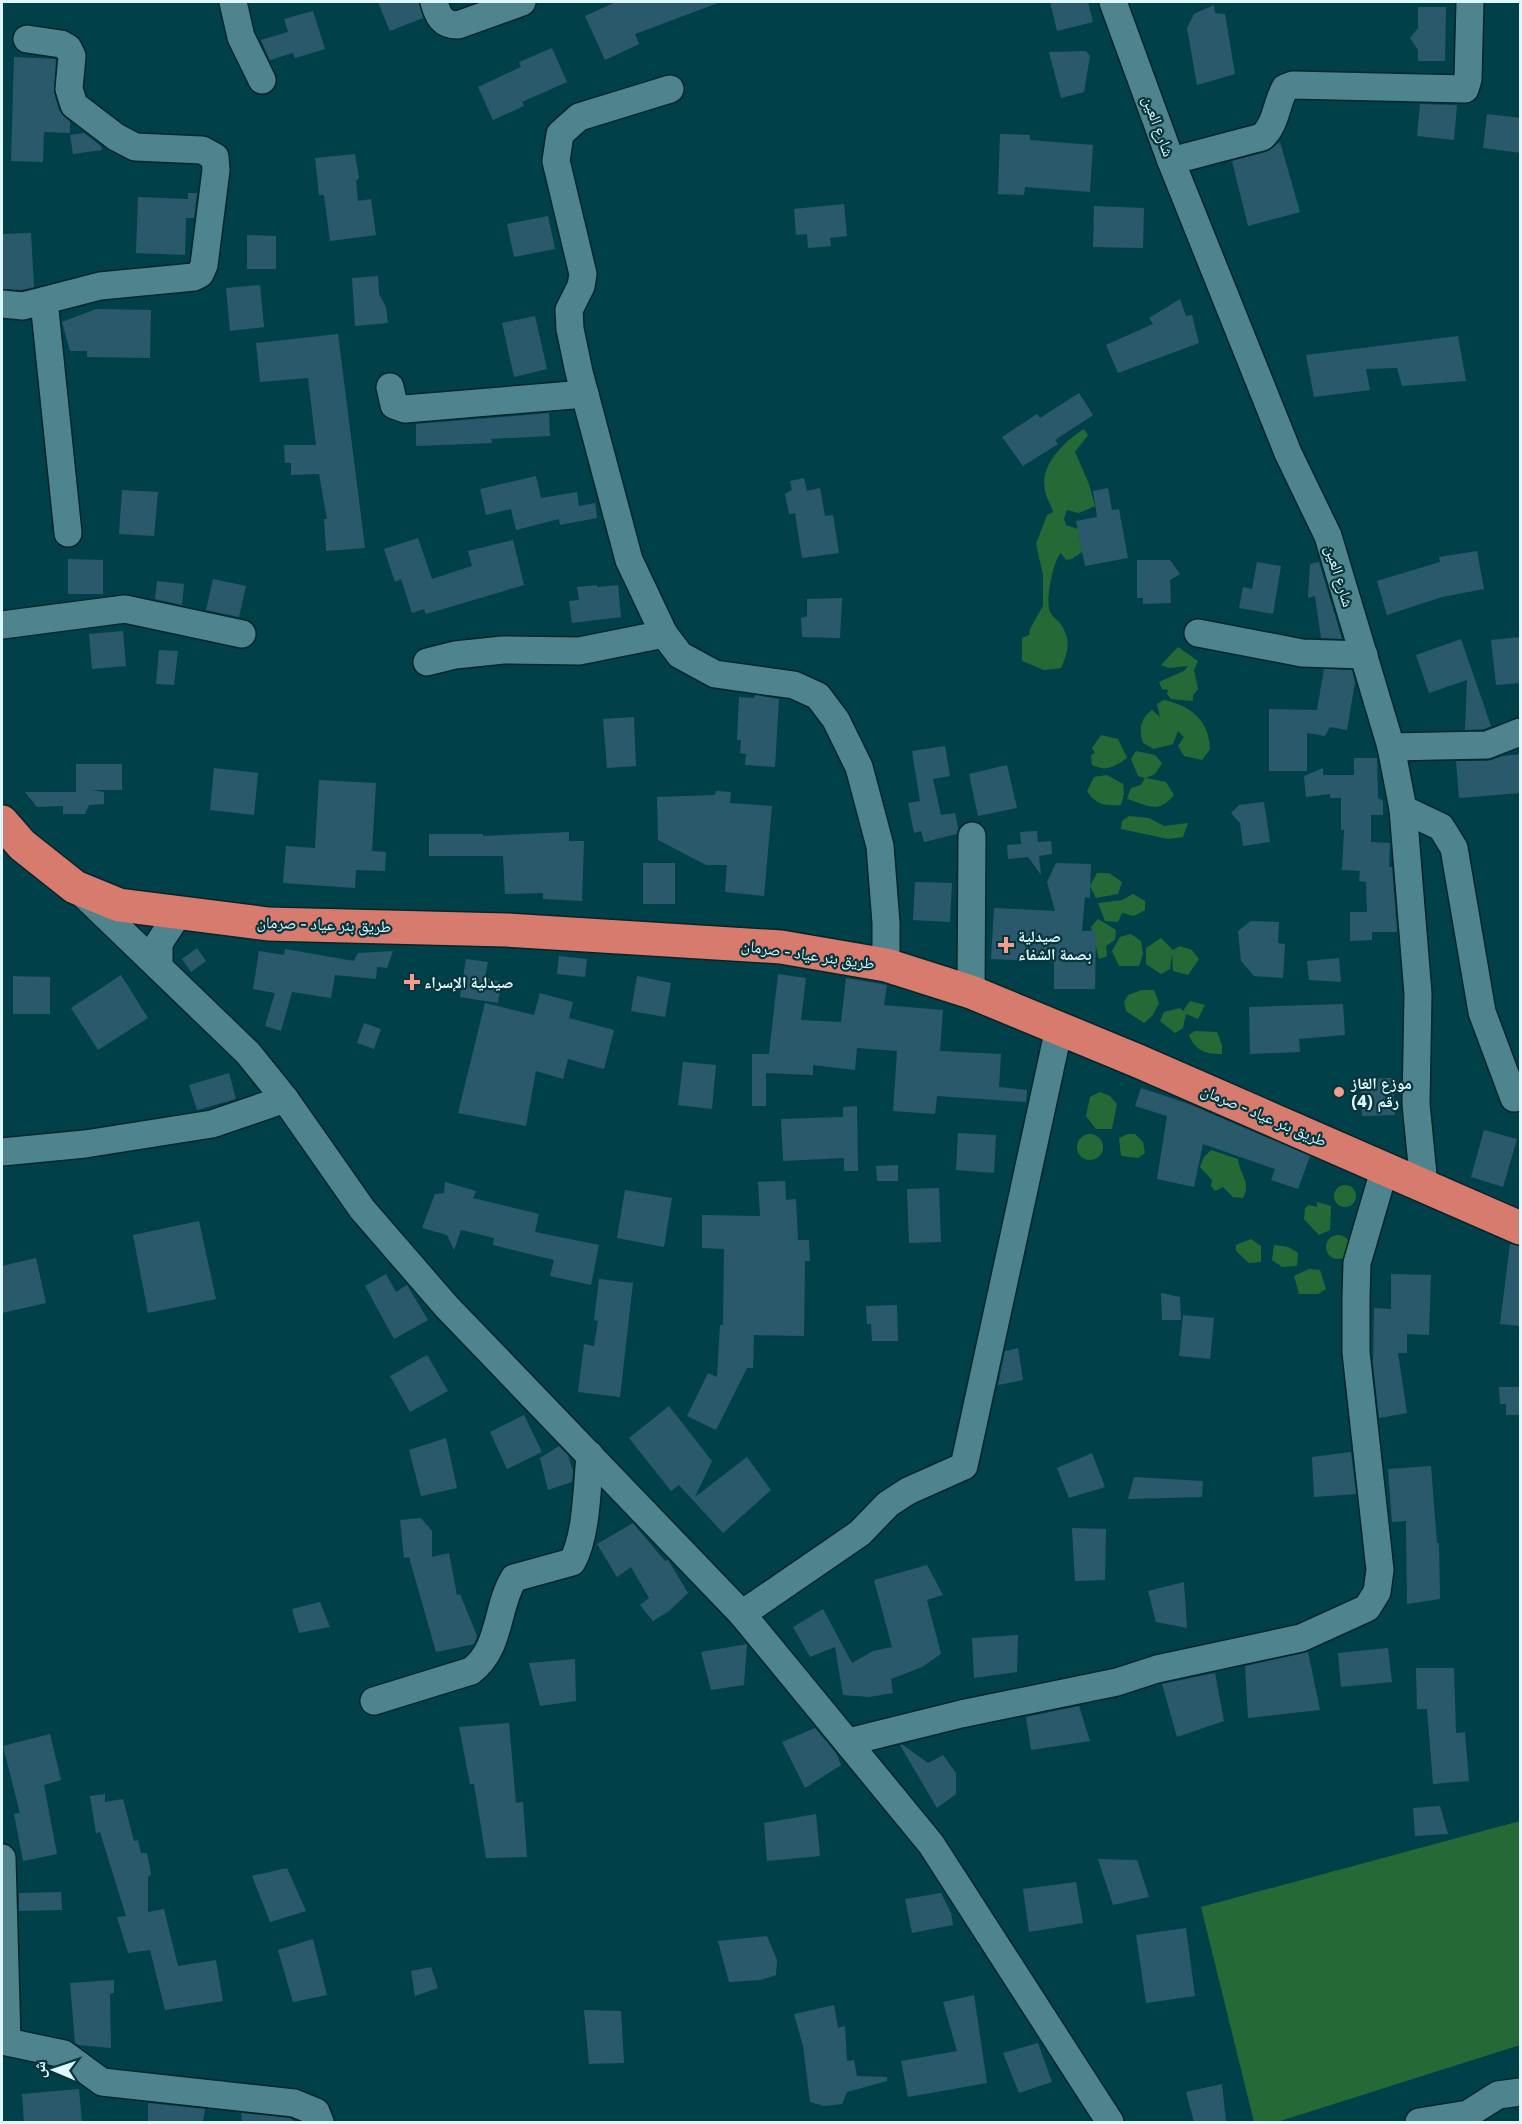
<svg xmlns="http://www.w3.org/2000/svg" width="1522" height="2124" font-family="'Golos Text','Noto Naskh Arabic',sans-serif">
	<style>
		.green { fill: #256a36 }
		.building { fill: #2b596c }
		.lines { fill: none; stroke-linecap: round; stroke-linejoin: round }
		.minor-casing { stroke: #062429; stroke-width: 30 }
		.highway-casing { stroke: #062429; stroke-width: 36 }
		.minor { stroke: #4d848d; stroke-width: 27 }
		.highway { stroke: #d77b6e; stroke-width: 33 }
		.poi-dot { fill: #f59c90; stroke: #07353b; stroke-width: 2 }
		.labels { text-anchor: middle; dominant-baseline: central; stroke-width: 4.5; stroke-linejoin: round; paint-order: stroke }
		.street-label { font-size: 16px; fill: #ddf9fe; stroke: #07353b }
		.poi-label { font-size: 16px; font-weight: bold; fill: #ddf9fe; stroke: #07353b; text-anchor: start }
	</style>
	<rect width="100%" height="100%" fill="#004149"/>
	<!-- green -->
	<g class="green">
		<path d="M1084,429L1088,435L1075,452L1089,484L1095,506L1079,513L1067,510L1064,519L1066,525L1078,529L1082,552L1072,559L1066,560L1061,553C1053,560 1045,602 1050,612C1052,616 1057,620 1060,623C1071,639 1069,651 1061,668L1044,670L1022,661V638L1029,635L1030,629L1043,606V575L1036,544L1047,515L1053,512C1051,504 1046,498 1045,490C1039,465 1066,440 1084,429Z"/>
		<polygon points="1178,647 1198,661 1194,670 1198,689 1193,695 1193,701 1171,699 1167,694 1168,690 1162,689 1159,682 1184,671 1188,666 1169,668 1161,665"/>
		<path d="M1164,700C1191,706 1209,720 1210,749L1202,760L1184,756L1178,746L1184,737L1178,731L1173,744L1154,749L1143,743C1139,729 1140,719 1152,710L1160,717L1157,704Z"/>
		<path d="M1101,735L1118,739L1127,758C1114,767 1107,772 1092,765L1091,755L1095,753L1092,748Z"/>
		<path d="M1136,751L1155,755L1162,763L1155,774L1146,778L1166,782L1174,795C1157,815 1149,805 1127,799L1131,788L1141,785L1145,778L1138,776L1131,759Z"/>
		<path d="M1107,775L1123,784L1124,794L1121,805C1105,806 1096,805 1087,791L1094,777Z"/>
		<polygon points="1129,816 1149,818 1164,826 1188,823 1183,837 1168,839 1121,829 1122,821"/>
		<polygon points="1097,873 1109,873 1122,882 1118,894 1096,898 1090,886"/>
		<polygon points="1133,894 1145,901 1145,910 1134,916 1122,913 1118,922 1105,921 1098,903 1122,900"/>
		<polygon points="1098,919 1116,930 1115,940 1106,946 1107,956 1099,959 1091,927"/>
		<polygon points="1131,934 1141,941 1143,954 1139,966 1119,966 1112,951 1120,937"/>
		<polygon points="1161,938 1173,950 1180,946 1192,950 1199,959 1188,975 1173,971 1172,954 1170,969 1161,974 1146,964 1146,948"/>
		<polygon points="1142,990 1154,990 1159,1003 1153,1015 1144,1023 1126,1011 1124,1002 1128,995"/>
		<polygon points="1190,1001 1205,1005 1198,1019 1186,1014 1183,1028 1175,1033 1160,1021 1164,1012 1180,1008 1183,1011"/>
		<path d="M1195,1031L1217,1032L1222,1045V1054C1207,1055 1194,1050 1189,1035Z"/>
		<polygon points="1100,1092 1110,1096 1117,1104 1112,1129 1096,1129 1086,1116 1090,1097"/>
		<polygon points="1128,1134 1135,1134 1143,1142 1145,1153 1138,1158 1121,1156 1119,1138"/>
		<circle cx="1090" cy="1147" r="13"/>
		<path d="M1211,1150L1238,1159C1239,1173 1252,1183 1243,1198L1233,1197L1223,1187L1215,1191L1211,1186L1212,1180L1200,1167L1204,1157Z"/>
		<circle cx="1345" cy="1196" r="11"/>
		<polygon points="1317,1202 1331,1206 1330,1230 1319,1235 1304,1219 1305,1208 1309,1205 1317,1207"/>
		<circle cx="1338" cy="1247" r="12"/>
		<polygon points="1251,1239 1261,1246 1261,1262 1249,1263 1236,1251 1236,1245"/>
		<polygon points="1274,1245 1288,1247 1298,1253 1297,1266 1282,1267 1272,1260"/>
		<polygon points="1309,1269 1320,1270 1326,1289 1318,1294 1299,1294 1294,1276"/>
		<polygon points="1520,1821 1520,2045 1277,2122 1254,2122 1201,1907"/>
	</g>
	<!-- building -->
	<g class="building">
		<polygon points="378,2 419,2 423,18 390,31"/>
		<polygon points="616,2 718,2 718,3 635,34 639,44 605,60 585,16"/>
		<polygon points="1050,2 1088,2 1093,22 1057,31"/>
		<polygon points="1214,5 1215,13 1225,14 1235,74 1197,85 1187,28 1194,14"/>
		<polygon points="1418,7 1446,7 1445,61 1418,61 1418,50 1410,38 1418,28"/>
		<polygon points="313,11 325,49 295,58 293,53 270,60 261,40 288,32 284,19"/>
		<polygon points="552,48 567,82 522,102 524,106 493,120 478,87 521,67 519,62"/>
		<polygon points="1086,51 1090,56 1084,92 1061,98 1049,52"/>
		<polygon points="14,57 56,59 54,93 59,110 70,122 70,133 44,132 43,162 11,161"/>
		<polygon points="1420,104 1457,105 1454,140 1417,136"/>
		<polygon points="1487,114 1521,118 1521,153 1483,148"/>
		<polygon points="84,133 101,146 102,150 73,154 70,135"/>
		<polygon points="1000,134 1030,135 1030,140 1093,145 1090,192 1025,187 1024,195 998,194"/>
		<polygon points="1280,142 1300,212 1248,226 1232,161 1266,152"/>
		<polygon points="355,154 359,178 356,181 358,201 371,199 376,235 330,241 324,195 319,195 315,158"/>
		<polygon points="188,193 197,193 194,218 186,218 185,255 136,253 138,197 188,199"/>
		<polygon points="844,204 847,236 830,238 831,246 808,248 807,234 796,235 794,209"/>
		<polygon points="1094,206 1144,208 1143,248 1093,247"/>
		<polygon points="548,216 555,249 514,257 507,224"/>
		<polygon points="31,233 34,287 21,290 2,289 2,234"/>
		<polygon points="247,235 276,236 276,269 247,269"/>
		<polygon points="378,276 379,294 386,307 388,323 355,326 352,278"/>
		<polygon points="260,285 264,327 230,331 226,288"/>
		<polygon points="1180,299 1186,316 1192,315 1199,343 1118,373 1106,345 1153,324 1149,318"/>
		<polygon points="96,309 151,310 150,358 87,357 87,351 70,351 62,322"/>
		<polygon points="535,316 547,369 514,377 502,323"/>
		<polygon points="338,334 365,548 326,551 324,519 327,519 319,474 291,475 291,463 285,463 284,445 316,445 308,378 260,382 256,343"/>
		<polygon points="1458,336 1466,381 1402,386 1397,368 1366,369 1370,390 1314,397 1306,355"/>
		<polygon points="1079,393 1093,415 1055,440 1058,444 1023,466 1002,437 1037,414 1040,418"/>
		<polygon points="549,413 550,436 491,439 492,443 416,446 416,424"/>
		<polygon points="536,476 541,498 577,492 579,506 595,503 597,518 560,525 559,519 516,530 511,509 486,515 480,489"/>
		<polygon points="804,478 807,491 820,488 825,516 833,515 839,553 802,558 795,513 789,514 785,494 792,490 790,481"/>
		<polygon points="1108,488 1112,510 1119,509 1128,558 1085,566 1076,521 1097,517 1093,491"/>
		<polygon points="122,490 158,492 154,536 119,534"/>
		<polygon points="418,538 432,579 472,566 468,551 513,540 524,585 426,614 424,609 412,613 401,579 395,582 384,549"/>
		<polygon points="1477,551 1484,589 1442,597 1387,615 1377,581 1440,562 1439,557"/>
		<polygon points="68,559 103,560 103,594 68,594"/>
		<polygon points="1137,560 1170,560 1180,574 1170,580 1171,603 1143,604 1143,598 1137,598"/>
		<polygon points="1257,562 1281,566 1273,614 1239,608 1243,587 1252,589"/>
		<polygon points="1319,562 1342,639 1321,638 1315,596 1308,598 1310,564"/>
		<polygon points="213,579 246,586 239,617 206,610"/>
		<polygon points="157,581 184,584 182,605 155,599"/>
		<polygon points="597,585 597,587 618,585 621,617 572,623 569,601 579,600 577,587"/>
		<polygon points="842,598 840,638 802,637 801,618 807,616 807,599"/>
		<polygon points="123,631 126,666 92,669 89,634"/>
		<polygon points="1521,637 1521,683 1496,685 1491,640"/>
		<polygon points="1461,639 1491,726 1484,729 1465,730 1467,680 1429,693 1416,655"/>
		<polygon points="159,650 178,651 174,685 156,684"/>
		<polygon points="1324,669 1352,670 1355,682 1347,730 1330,727 1325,736 1307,733 1307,771 1269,771 1269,709 1317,710"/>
		<polygon points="755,695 779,699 775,767 745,765 746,754 740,753 741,740 737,740 739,697 754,698"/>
		<polygon points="634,717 636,766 607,768 603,719"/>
		<polygon points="945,746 950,776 933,779 941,815 955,813 958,828 957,834 924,842 921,831 914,833 908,803 920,801 912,751"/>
		<polygon points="1521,754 1521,793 1459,798 1456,761 1488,761 1503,756"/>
		<polygon points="1354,758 1377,758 1378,798 1383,801 1383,815 1371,815 1371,842 1390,843 1389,867 1392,867 1397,932 1372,932 1372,940 1350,941 1350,912 1367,912 1366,882 1359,881 1360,871 1342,870 1344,830 1341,830 1341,798 1330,798 1330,794 1306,797 1304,776 1323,768 1323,775 1354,775"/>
		<polygon points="76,764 122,764 122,790 91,790 104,792 104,804 89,805 85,814 63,814 63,806 37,807 25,792 76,792"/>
		<polygon points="1007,765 1017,808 978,816 969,774"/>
		<polygon points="214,768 258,773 254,815 210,810"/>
		<polygon points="319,780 376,783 372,851 386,852 385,871 356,870 355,888 283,883 286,846 315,848"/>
		<polygon points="716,791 731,792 730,803 772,806 764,896 725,892 727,865 706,865 658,840 657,797 715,795"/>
		<polygon points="1264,802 1270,842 1243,846 1240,823 1231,813 1239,805"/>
		<polygon points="1037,831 1038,842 1051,841 1052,854 1039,856 1041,875 1028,857 1008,859 1007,845 1021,844 1020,832"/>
		<polygon points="569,832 569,841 584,841 582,901 543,899 543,893 505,894 503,856 429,856 429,834 483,834 483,836"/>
		<rect x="643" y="863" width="32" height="41"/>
		<polygon points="1056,863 1091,864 1090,898 1085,897 1082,931 1096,931 1095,989 1054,989 1054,962 991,959 994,908 1055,911 1047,882"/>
		<polygon points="915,882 952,883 950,922 913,920"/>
		<polygon points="1251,921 1279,922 1278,943 1285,944 1283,978 1254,976 1241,961 1238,931"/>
		<polygon points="197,948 206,961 191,972 182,959"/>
		<polygon points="285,949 354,961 358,953 393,951 387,968 377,967 376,979 335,975 331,998 292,992 281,1031 265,1026 275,993 253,989 259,951 284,955"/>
		<polygon points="559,956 587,959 585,977 557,974"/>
		<polygon points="1339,958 1341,982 1309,980 1307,961"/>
		<polygon points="466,959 488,962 485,977 501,982 498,1003 460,997"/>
		<polygon points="778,974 806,978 801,1020 841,1022 846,978 887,985 884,1005 943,1010 940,1051 1001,1054 999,1087 1027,1090 1026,1102 937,1096 935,1114 893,1111 897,1051 857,1048 855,1070 813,1065 813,1075 766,1073 766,1106 752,1106 752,1054 769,1054"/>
		<polygon points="121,975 148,1018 98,1050 71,1008"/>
		<polygon points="13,976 50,977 50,1014 13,1014"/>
		<polygon points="637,976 671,983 665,1017 631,1011"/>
		<polygon points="540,993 573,1002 569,1018 614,1030 604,1069 568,1059 563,1079 536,1071 526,1126 458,1113 485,1003 534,1015"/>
		<polygon points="1343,1004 1345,1035 1299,1039 1300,1052 1250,1054 1249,1007"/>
		<polygon points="364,1023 381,1029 374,1049 357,1043"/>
		<polygon points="683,1062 716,1065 712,1109 678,1105"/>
		<polygon points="229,1073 236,1099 197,1110 189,1085"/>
		<polygon points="1393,1078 1395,1115 1362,1116 1360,1079"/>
		<polygon points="1141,1088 1189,1104 1310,1156 1298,1189 1271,1180 1275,1169 1203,1144 1194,1187 1157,1179 1167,1116 1135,1106"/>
		<polygon points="857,1106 858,1171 844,1171 844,1158 783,1161 781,1119 843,1117 843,1107"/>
		<polygon points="1484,1130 1517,1139 1503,1187 1471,1177"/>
		<polygon points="958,1133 996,1135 994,1173 956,1170"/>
		<polygon points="898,1165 898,1181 877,1181 876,1166"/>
		<polygon points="785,1181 786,1200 796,1199 798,1240 809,1240 810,1261 805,1261 804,1336 754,1335 753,1368 747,1368 716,1430 687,1416 708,1373 717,1377 720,1325 723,1325 724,1249 702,1248 702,1215 760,1216 758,1182"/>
		<polygon points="445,1182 476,1191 473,1198 539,1214 535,1232 599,1245 591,1285 550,1276 554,1260 493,1245 494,1238 461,1230 454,1250 447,1235 422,1228 435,1194 444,1193"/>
		<polygon points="939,1188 941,1242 909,1243 907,1189"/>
		<polygon points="625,1190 672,1198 664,1247 617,1238"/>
		<polygon points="199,1221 216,1299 148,1313 133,1235"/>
		<polygon points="1510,1244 1521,1246 1521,1326 1500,1324"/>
		<polygon points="36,1258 46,1303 2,1313 2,1266"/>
		<polygon points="386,1274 396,1292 407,1285 428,1320 394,1339 365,1286"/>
		<polygon points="1391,1274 1431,1275 1429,1335 1407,1334 1407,1353 1398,1353 1407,1413 1379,1418 1373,1364 1374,1308 1391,1309"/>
		<polygon points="599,1279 633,1283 620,1397 578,1392 584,1344 594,1346 598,1321 594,1320"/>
		<polygon points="1161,1293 1180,1297 1181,1320 1162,1320"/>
		<polygon points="897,1305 898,1341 872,1341 871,1324 867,1324 866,1306"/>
		<polygon points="1183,1315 1214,1318 1210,1359 1179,1356"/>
		<polygon points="1018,1348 1023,1380 998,1385 1005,1351"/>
		<polygon points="427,1355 448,1391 410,1412 390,1376"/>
		<polygon points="1499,1387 1521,1387 1521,1415 1506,1415 1506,1404 1500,1404"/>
		<polygon points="669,1406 712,1461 695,1497 747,1457 771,1490 723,1533 679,1485 671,1491 629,1438"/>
		<polygon points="524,1415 542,1452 507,1469 490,1432"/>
		<polygon points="446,1438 457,1488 421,1496 409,1450"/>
		<polygon points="559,1446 568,1455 573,1471 572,1482 548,1490 540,1458"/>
		<polygon points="1351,1452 1356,1494 1314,1497 1312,1457"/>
		<polygon points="1092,1453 1105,1487 1069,1498 1057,1468"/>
		<polygon points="1431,1466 1437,1543 1439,1543 1440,1599 1407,1604 1406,1521 1392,1522 1388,1469"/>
		<polygon points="1134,1477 1203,1481 1202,1497 1128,1499"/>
		<polygon points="421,1518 432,1531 432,1557 449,1553 457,1595 460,1594 477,1636 474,1644 436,1652 409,1557 404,1558 400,1520"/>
		<polygon points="633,1523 665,1561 668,1560 688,1593 669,1611 653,1621 640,1605 649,1598 631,1567 617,1577 597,1544"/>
		<polygon points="1072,1528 1106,1529 1105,1580 1075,1581"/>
		<polygon points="927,1565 943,1595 927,1600 941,1654 922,1667 891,1679 893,1693 869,1697 843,1695 835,1647 810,1657 793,1627 823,1609 852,1663 873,1651 892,1647 874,1580"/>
		<polygon points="1184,1582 1187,1628 1156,1622 1148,1591"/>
		<polygon points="320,1602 330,1627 299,1633 292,1609"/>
		<polygon points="1018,1635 1017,1672 974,1678 972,1638"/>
		<polygon points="747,1644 744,1685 711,1690 701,1652"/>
		<polygon points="1388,1648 1392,1682 1341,1687 1338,1653"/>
		<polygon points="1308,1652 1320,1710 1248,1718 1245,1666"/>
		<polygon points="575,1659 576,1701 540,1706 529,1663"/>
		<polygon points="1416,1668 1454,1668 1456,1733 1465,1732 1469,1781 1433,1784 1427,1709 1417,1709"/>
		<polygon points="1215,1673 1224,1721 1177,1737 1162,1684"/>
		<polygon points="1079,1706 1090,1741 1031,1750 1026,1717"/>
		<polygon points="509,1723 516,1803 523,1802 527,1857 486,1858 474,1784 470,1784 459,1727"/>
		<polygon points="815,1728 836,1753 841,1765 805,1788 782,1742"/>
		<polygon points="50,1734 61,1780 44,1785 57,1854 23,1861 14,1814 20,1813 3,1746"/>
		<polygon points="900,1745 903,1745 928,1763 943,1755 956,1773 956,1794 937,1808"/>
		<polygon points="105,1794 105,1802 123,1799 134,1841 138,1840 141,1853 147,1853 151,1874 148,1877 148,1912 164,1909 178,1966 216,1960 223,2001 165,2010 150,1950 128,1953 117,1917 126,1916 100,1832 96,1833 90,1796"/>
		<polygon points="1440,1806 1448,1834 1415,1836 1413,1808"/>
		<polygon points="816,1814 820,1856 767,1861 764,1823"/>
		<polygon points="1098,1859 1137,1860 1149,1897 1113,1905"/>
		<polygon points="287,1868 306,1911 270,1922 252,1876"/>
		<polygon points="1076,1882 1083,1923 1029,1932 1023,1889"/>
		<polygon points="61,1892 62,1910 19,1911 19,1893"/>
		<polygon points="941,1893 951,1913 953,1925 912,1933 905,1899"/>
		<polygon points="1186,1928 1195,1996 1146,2003 1136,1935"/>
		<polygon points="767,1936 777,1960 776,1975 760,1980 729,1982 718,1941"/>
		<polygon points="313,1939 327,1995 293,2002 278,1950"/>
		<polygon points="431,1967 438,1988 415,1996 411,1971"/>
		<polygon points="114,1980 114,1993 110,1994 111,2048 79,2045 75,2043 70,1983"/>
		<polygon points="974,1995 987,2083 908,2097 901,2061 957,2051 943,2002"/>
		<polygon points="834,2005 838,2028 845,2026 847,2061 854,2060 857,2076 887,2077 887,2081 847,2092 842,2104 824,2106 810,2102 803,2046 794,2014"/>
		<polygon points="584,2010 621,2011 624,2063 589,2064"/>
		<polygon points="1038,2043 1052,2082 1019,2093 1003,2053"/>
		<polygon points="1222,2084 1226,2122 1194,2122 1186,2092"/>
		<polygon points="79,2089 82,2122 24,2122 22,2094"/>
		<polygon points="148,2103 205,2109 203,2122 148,2122"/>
		<polygon points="241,2113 290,2118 295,2122 242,2122"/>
	</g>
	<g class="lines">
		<!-- minor casing -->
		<g class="minor-casing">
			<g id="minor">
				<polyline points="233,2 241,37 262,80"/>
				<path d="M434,2C438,16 442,25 458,25L522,2"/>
				<polyline points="1113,2 1171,161 1288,453 1328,536 1391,747 1403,809 1418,994 1416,1104 1424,1185"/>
				<polyline points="670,89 579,117 560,134 556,161 583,274 581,286 569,310 570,329 579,372 629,560 664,634 680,655 715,674 794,685 818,696 836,720 859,767 880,846 886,923 886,965"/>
				<path d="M1171,161L1262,137C1276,125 1276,104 1285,88L1293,85L1465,89L1468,79L1470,2"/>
				<polyline points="44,301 68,533"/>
				<polyline points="2,304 23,306 100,286 194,277 200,274 204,265 216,170 215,157 202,150 135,147 116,137 74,105 69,89 72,56 68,48 61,44 27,39"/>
				<polyline points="390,387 394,405 405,409 585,394"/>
				<polyline points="2,625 125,609 242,634"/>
				<polyline points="1198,633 1302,653 1364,655"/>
				<polyline points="427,662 455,655 503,650 579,651 664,634"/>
				<polyline points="1391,747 1487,745 1520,732"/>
				<polyline points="1403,809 1441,827 1454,848 1482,1012 1514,1098"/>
				<polyline points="83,894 248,1053 285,1099 362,1209 446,1306 742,1614 931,1844 1110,2122"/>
				<polyline points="159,967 159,943 178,914"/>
				<polyline points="971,992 972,836"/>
				<polyline points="2,1152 85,1144 212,1124 285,1099"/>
				<polyline points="742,1614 860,1533 888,1504 908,1491 964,1466 1059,1028"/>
				<path d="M374,1701L471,1671C501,1649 496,1607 514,1578L572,1562C587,1536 587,1485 590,1455"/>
				<polyline points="848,1742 961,1714 1117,1682 1157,1669 1301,1638 1367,1608 1377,1592 1380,1570 1356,1352 1356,1298 1357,1263 1385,1167"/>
				<polyline points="2,1858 7,2042 64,2054 102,2082 294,2103 316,2112 320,2122"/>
				<polyline points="1419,2122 1468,2114 1498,2095 1520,2092"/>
			</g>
		</g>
		<!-- highway casing -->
		<g class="highway-casing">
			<polyline id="highway" points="2,822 22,845 75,887 119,905 268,924 506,930 781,947 886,965 971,992 1138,1061 1520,1228"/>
		</g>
		<!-- minor -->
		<use href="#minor" class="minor"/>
		<!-- highway -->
		<use href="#highway" class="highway"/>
	</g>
	<!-- markers -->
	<g class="poi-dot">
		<path d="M1003 936h6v6h6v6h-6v6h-6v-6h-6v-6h6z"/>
		<path d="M409 973h6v6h6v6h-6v6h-6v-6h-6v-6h6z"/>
		<circle cx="1339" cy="1092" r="6"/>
	</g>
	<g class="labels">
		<!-- street labels -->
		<g class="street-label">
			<text transform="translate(1159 126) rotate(70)">شارع العين</text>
			<text transform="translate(1340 576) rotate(73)">شارع العين</text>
			<text transform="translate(324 924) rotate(2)">طريق بئر عياد - صرمان</text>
			<text transform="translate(808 954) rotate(8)">طريق بئر عياد - صرمان</text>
			<text transform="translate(1264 1115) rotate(23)">طريق بئر عياد - صرمان</text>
		</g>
		<!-- poi labels -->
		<g class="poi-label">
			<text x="1018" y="936">صيدلية<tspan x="1018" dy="18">بصمة الشفاء</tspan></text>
			<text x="424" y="982">صيدلية الإسراء</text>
			<text x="1351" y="1083">موزع الغاز<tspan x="1351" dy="18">رقم (4)</tspan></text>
		</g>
	</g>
	<!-- border -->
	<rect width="1522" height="2124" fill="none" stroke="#ddf9fe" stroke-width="6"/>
	<!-- north arrow -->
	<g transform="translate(54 2070) rotate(272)" stroke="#07353b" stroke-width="4.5" paint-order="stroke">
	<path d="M0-4.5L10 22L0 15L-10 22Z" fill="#ddf9fe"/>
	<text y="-9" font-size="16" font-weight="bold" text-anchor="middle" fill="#ddf9fe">ش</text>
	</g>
</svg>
